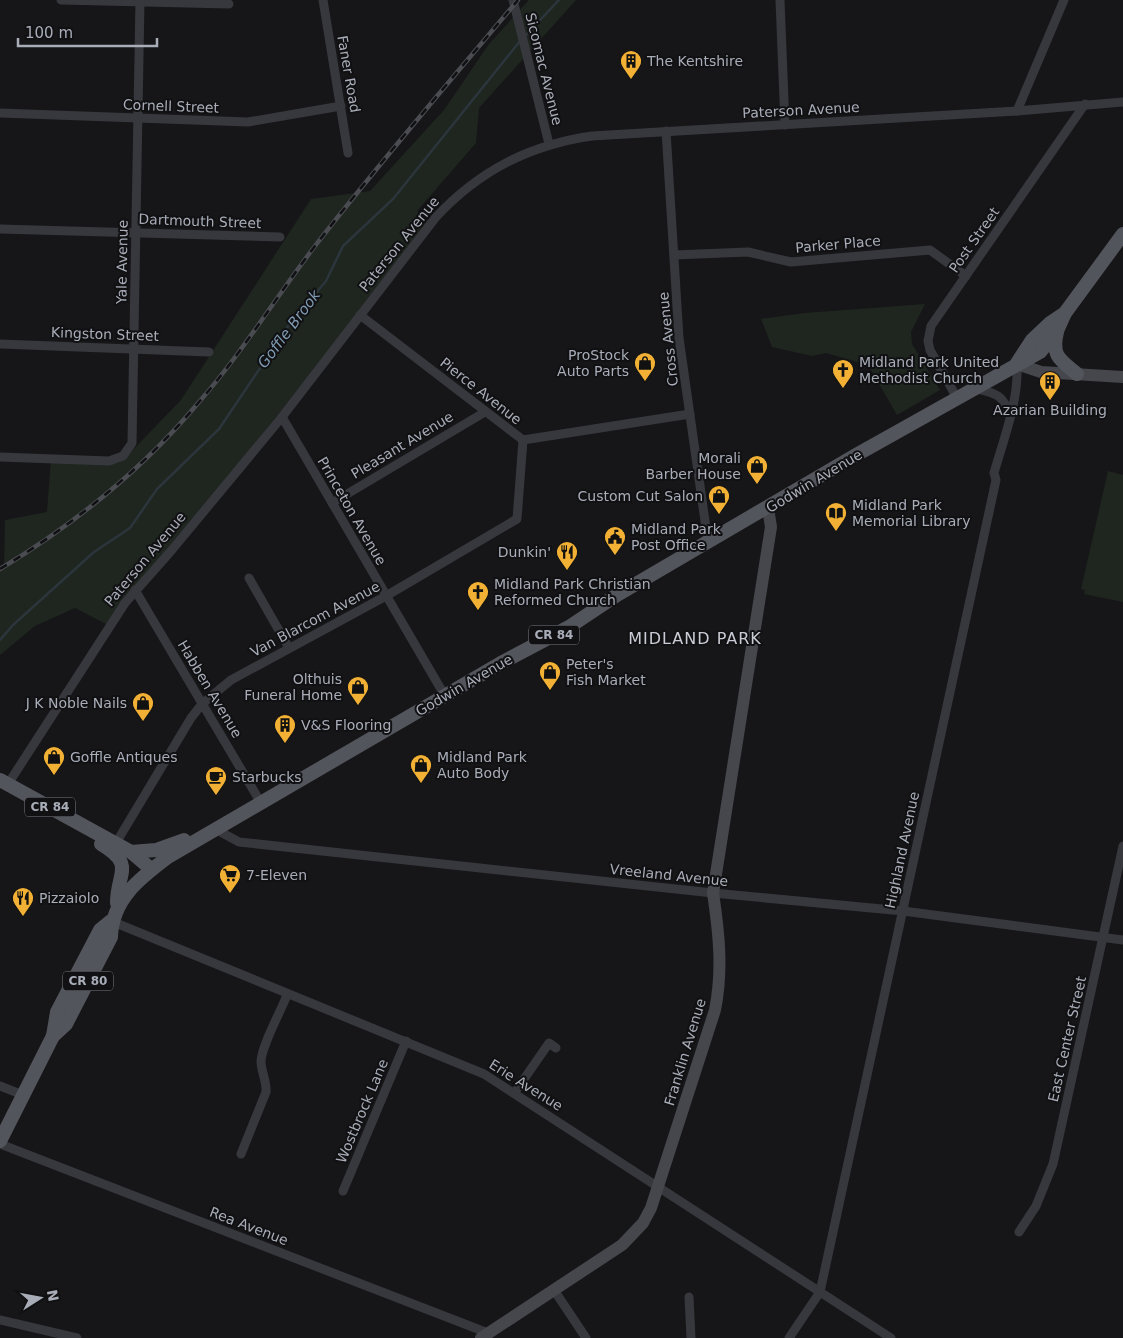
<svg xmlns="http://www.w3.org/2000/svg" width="1123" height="1338" font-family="'DejaVu Sans',sans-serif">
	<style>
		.green { fill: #1e261f }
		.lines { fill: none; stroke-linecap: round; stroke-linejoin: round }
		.stream { stroke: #2c353c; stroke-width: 2.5 }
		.street { stroke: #37383d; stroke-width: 9 }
		.secondary { stroke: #45474d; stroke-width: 12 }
		.primary { stroke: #53555c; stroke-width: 14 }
		.rail-casing { stroke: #4a4c52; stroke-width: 4.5 }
		.rail { stroke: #111113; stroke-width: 2.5; stroke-dasharray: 8; stroke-linecap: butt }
		.labels { text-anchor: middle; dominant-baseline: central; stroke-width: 4; stroke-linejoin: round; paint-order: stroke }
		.shield { fill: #111113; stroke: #7b7e86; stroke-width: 1 }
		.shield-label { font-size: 12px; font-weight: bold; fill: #a8adb8 }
		.poi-label { font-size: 14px; fill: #a8adb8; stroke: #111113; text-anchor: start }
		.street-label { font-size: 14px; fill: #a8adb8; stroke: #111113 }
		.water-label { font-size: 15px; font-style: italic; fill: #7f9bb3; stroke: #111113 }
		.quarter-label { font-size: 16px; letter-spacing: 1px; fill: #c9ccd4; stroke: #111113 }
	</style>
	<rect width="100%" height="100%" fill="#161618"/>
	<!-- green -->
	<g class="green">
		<polygon points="529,0 576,0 479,108 476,143 417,211 432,224 108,625 75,608 35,626 0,655 0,570 4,568 5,520 47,512 51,459 123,460 181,400 311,199 370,191 444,110 489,44"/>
		<polygon points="925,304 911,332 912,344 940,390 897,415 868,365 826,353 812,356 772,347 761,319 805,313"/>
		<polygon points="1108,471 1123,475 1123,602 1084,594 1085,590 1081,589"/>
	</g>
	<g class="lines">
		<!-- stream -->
		<g class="stream">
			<polyline points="524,37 559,0"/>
			<polyline points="0,640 13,625 94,552 130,528 157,489 219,429 289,325 326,281 343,246 393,199 520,41"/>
		</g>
		<!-- street -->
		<g class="street">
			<polyline points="61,0 229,4"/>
			<polyline points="323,0 348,153"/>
			<polyline points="513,0 549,144"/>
			<polyline points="780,0 785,125"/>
			<polyline points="1017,111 1064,0"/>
			<polyline points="0,113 248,122 341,106"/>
			<polyline points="666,131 679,338 708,542"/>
			<polyline points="0,229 280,237"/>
			<polyline points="674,255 748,252 791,262 930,250 966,276"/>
			<polyline points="360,315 523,440 690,414"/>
			<polyline points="0,344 209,352"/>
			<path d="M974,388C993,393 1003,393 1009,414"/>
			<polyline points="957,398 930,350 928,341 931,326 1085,104"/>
			<polyline points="282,417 445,696"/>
			<polyline points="0,457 109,461 123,456 132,443 140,0"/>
			<polyline points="332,503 485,412"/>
			<polyline points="249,578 289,648"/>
			<polyline points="135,590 261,803"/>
			<path d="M8,784L125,603L171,551L282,417L436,217C479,171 529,145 592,136L1017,111L1123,102"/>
			<polyline points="215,829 239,842 713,893 903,911 1123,940"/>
			<polyline points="116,843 191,718 202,704 231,680 386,596 517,519 523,440"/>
			<polyline points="111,921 484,1074 891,1338"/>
			<polyline points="0,1086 23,1095"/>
			<polyline points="515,1092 549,1043 556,1048"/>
			<polyline points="0,1144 488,1333"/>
			<path d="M241,1154L266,1092C267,1081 261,1072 261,1061C262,1045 281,1011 287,995"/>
			<polyline points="343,1191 406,1041"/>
			<polyline points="1019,1232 1036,1206 1053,1164 1123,846"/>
			<polyline points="554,1290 586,1338"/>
			<polyline points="689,1297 691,1338"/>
			<polyline points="0,1320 77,1338"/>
			<path d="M789,1338L820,1292L978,563L996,480L994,473C1004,438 1019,400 1017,364"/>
		</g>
		<!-- secondary -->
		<g class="secondary">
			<polyline points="1017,364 1041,372 1123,377"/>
			<path d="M481,1338L622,1245L643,1223L651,1208L715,1010C723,970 719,933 713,893L771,527L768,508"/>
		</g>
		<!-- primary -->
		<g class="primary">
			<path d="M1057,332C1051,356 1060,360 1077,374"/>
			<polyline points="1017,363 1032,340 1050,323 1065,313 1123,234"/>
			<polyline points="0,780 131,852 151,869"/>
			<path d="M101,844C136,865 117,872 117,903"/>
			<polyline points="131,852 156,850 184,840"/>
			<path d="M53,1036L66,1024L111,937C112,899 140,878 168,857L501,663L569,627L617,595L856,455L1040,352L1057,331L1065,313"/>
			<polyline points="0,1141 53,1036 57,1012 100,930 111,921"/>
		</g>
		<!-- rail casing -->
		<g class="rail-casing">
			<path id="rail" d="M0,569C73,525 144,468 199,402C242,353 276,297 315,246C380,162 450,81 518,0"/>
		</g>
		<!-- rail -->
		<use href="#rail" class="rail"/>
	</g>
	<!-- icons -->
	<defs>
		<g id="building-pin" transform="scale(1.125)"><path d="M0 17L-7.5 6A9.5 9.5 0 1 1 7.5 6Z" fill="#f2b134" stroke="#111113"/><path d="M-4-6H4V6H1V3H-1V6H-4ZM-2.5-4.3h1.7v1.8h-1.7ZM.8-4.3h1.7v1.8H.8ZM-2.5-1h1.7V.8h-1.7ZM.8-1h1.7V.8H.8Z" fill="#111"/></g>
		<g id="shop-pin" transform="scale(1.125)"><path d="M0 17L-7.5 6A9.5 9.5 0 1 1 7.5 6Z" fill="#f2b134" stroke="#111113"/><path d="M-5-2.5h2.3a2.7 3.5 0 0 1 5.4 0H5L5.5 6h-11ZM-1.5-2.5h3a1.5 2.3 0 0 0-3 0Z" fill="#111"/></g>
		<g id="church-pin" transform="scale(1.125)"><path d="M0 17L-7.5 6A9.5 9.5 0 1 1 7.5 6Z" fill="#f2b134" stroke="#111113"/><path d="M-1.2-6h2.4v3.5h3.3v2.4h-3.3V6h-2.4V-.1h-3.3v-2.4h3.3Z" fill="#111"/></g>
		<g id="library-pin" transform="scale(1.125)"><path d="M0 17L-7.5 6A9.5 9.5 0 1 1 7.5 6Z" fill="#f2b134" stroke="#111113"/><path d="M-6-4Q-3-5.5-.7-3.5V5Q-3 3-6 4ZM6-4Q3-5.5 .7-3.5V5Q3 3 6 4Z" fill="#111"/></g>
		<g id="civic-pin" transform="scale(1.125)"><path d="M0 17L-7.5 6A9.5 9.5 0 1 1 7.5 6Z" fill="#f2b134" stroke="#111113"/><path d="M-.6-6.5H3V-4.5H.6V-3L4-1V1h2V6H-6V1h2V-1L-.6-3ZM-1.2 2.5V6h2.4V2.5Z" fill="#111"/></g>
		<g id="restaurant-pin" transform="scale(1.125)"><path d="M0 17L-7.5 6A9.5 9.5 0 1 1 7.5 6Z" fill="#f2b134" stroke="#111113"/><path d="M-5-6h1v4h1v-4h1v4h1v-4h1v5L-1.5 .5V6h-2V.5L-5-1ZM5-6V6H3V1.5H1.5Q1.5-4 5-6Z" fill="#111"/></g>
		<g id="cafe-pin" transform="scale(1.125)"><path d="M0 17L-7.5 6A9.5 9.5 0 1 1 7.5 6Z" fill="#f2b134" stroke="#111113"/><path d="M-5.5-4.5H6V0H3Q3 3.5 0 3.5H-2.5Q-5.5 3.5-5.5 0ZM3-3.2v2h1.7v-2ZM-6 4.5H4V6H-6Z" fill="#111"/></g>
		<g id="supermarket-pin" transform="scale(1.125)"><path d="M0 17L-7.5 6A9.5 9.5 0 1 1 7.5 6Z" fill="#f2b134" stroke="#111113"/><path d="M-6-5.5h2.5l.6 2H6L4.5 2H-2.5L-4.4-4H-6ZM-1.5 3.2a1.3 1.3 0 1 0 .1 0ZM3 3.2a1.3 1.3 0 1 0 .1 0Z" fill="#111"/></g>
	</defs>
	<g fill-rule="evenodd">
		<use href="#building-pin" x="631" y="61"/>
		<use href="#shop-pin" x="645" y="363"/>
		<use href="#church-pin" x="843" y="370"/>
		<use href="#building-pin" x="1050" y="382"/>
		<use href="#shop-pin" x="757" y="466"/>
		<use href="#shop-pin" x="719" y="496"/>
		<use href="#library-pin" x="836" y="513"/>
		<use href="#civic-pin" x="615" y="537"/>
		<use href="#restaurant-pin" x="567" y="552"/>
		<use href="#church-pin" x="478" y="592"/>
		<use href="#shop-pin" x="550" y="672"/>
		<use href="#shop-pin" x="358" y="687"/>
		<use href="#shop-pin" x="143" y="703"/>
		<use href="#building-pin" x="285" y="725"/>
		<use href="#shop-pin" x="54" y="757"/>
		<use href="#shop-pin" x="421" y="765"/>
		<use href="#cafe-pin" x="216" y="777"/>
		<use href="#supermarket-pin" x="230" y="875"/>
		<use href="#restaurant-pin" x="23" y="898"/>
	</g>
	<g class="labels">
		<!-- shield labels -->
		<g class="shield">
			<rect x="529" y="625.5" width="50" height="19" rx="4"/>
			<rect x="25" y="797.5" width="50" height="19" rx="4"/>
			<rect x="63" y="971.5" width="50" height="19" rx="4"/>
		</g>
		<g class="shield-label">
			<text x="554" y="635">CR 84</text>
			<text x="50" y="807">CR 84</text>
			<text x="88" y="981">CR 80</text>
		</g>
		<!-- poi labels -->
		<g class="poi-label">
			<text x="647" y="61">The Kentshire</text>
			<text x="629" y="355" text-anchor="end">ProStock<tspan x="629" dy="16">Auto Parts</tspan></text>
			<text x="859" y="362">Midland Park United<tspan x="859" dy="16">Methodist Church</tspan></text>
			<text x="1050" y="410" text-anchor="middle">Azarian Building</text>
			<text x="741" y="458" text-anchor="end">Morali<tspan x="741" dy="16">Barber House</tspan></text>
			<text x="703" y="496" text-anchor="end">Custom Cut Salon</text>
			<text x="852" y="505">Midland Park<tspan x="852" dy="16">Memorial Library</tspan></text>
			<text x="631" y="529">Midland Park<tspan x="631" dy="16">Post Office</tspan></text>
			<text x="551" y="552" text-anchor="end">Dunkin'</text>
			<text x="494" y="584">Midland Park Christian<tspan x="494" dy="16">Reformed Church</tspan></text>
			<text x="566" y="664">Peter's<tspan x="566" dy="16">Fish Market</tspan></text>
			<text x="342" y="679" text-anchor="end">Olthuis<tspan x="342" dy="16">Funeral Home</tspan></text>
			<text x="127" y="703" text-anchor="end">J K Noble Nails</text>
			<text x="301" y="725">V&amp;S Flooring</text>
			<text x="70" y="757">Goffle Antiques</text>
			<text x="437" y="757">Midland Park<tspan x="437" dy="16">Auto Body</tspan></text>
			<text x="232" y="777">Starbucks</text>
			<text x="246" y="875">7-Eleven</text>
			<text x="39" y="898">Pizzaiolo</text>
		</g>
		<!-- street labels -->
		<g class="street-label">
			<text transform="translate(544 69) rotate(76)">Sicomac Avenue</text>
			<text transform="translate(349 74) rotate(80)">Faner Road</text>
			<text transform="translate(171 106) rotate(2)">Cornell Street</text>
			<text transform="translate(801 110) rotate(-3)">Paterson Avenue</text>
			<text transform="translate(200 221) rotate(2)">Dartmouth Street</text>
			<text transform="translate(974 240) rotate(-55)">Post Street</text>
			<text transform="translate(399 244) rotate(-51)">Paterson Avenue</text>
			<text transform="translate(838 244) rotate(-5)">Parker Place</text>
			<text transform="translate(122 262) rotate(-89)">Yale Avenue</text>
			<text transform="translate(105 334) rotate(2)">Kingston Street</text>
			<text transform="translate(668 339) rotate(-96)">Cross Avenue</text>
			<text transform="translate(481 391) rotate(38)">Pierce Avenue</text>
			<text transform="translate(402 445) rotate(-31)">Pleasant Avenue</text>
			<text transform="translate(814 481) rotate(-31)">Godwin Avenue</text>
			<text transform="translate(352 511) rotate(60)">Princeton Avenue</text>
			<text transform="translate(145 559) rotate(-50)">Paterson Avenue</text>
			<text transform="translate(315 619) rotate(-28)">Van Blarcom Avenue</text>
			<text transform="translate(464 685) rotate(-30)">Godwin Avenue</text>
			<text transform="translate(210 689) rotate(59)">Habben Avenue</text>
			<text transform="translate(902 850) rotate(-78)">Highland Avenue</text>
			<text transform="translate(669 875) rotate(6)">Vreeland Avenue</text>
			<text transform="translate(1067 1039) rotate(-77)">East Center Street</text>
			<text transform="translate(685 1052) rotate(-73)">Franklin Avenue</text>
			<text transform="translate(526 1085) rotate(32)">Erie Avenue</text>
			<text transform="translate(362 1111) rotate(-67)">Wostbrock Lane</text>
			<text transform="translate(249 1226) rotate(21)">Rea Avenue</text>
		</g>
		<!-- water labels -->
		<g class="water-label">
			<text transform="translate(289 329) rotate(-53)">Goffle Brook</text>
		</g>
		<!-- quarter labels -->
		<g class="quarter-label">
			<text x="695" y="638">MIDLAND PARK</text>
		</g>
	</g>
	<!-- north arrow -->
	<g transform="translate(40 1298) rotate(79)" stroke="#111113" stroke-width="4" paint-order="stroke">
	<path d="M0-4L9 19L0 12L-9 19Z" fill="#a8adb8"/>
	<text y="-8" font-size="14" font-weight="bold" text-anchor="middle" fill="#a8adb8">N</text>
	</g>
	<!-- scale -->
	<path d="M18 38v8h139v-8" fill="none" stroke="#a8adb8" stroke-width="2.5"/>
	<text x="25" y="38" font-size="15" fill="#a8adb8" stroke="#111113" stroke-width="4" paint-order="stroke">100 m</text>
</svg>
